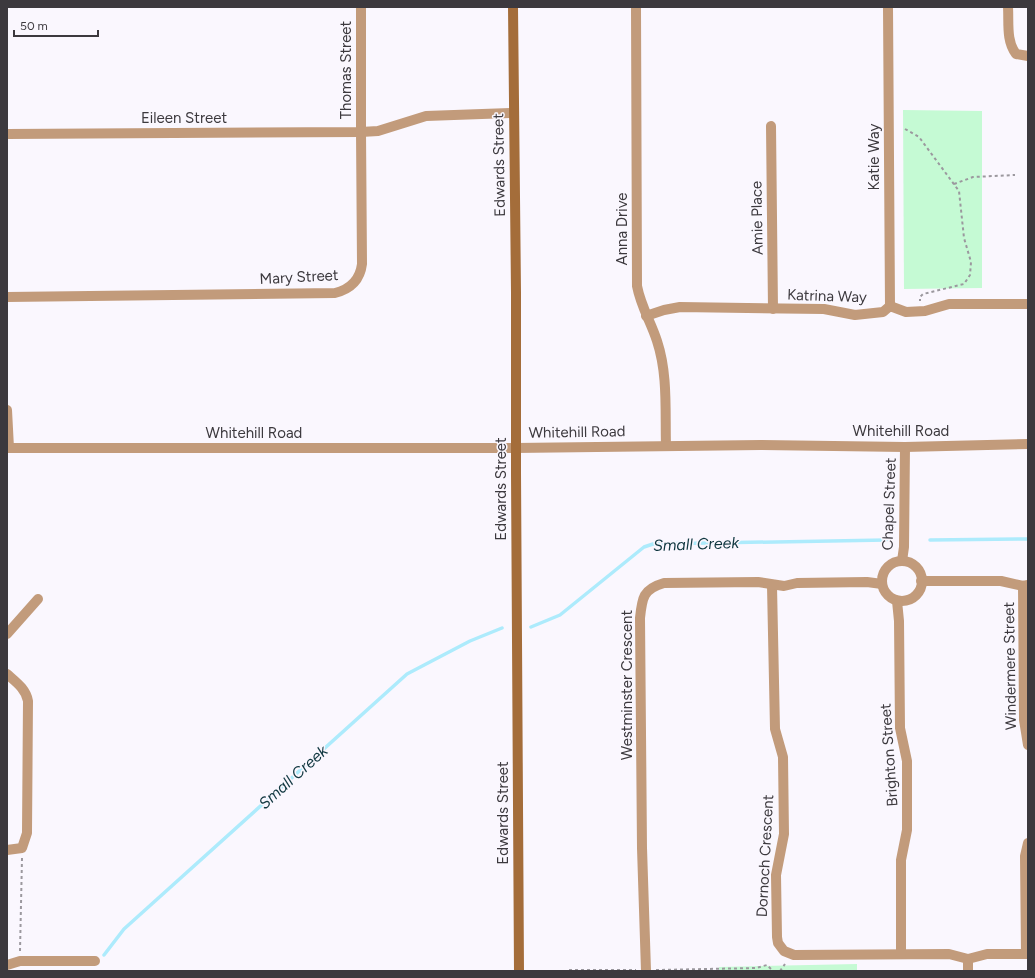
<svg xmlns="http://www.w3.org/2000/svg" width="1035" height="978" font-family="Figtree,sans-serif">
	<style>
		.green { fill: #c5fad4 }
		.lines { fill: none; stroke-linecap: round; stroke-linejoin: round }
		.stream { stroke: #adebfc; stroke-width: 3.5 }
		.path { stroke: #9b989e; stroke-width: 2; stroke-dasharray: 3 3; stroke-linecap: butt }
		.minor { stroke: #c29b7b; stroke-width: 10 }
		.tertiary { stroke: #c29b7b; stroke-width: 10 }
		.secondary { stroke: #a46d3a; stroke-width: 10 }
		.labels { text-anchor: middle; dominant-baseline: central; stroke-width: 3; stroke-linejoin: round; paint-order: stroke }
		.street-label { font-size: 15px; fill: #3c393e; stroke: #faf7fe }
		.water-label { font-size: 16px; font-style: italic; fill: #103740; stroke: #faf7fe }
	</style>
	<rect width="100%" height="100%" fill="#faf7fe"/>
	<!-- green -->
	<g class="green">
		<polygon points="903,110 982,111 982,288 904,289"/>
		<polygon points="857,964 857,971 719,971 719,967"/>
	</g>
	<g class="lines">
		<!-- stream -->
		<g class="stream">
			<polyline points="930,540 1028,539"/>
			<polyline points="531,627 560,615 644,547 653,544 886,540"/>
			<polyline points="104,955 124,929 407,674 470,641 502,628"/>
		</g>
		<!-- path -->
		<g class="path">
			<polyline points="905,129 919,137 959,191 964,238 971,262 970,275 964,284 923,294 920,297 920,301"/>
			<polyline points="954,184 973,177 1015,175"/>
			<polyline points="20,951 22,858"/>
			<polyline points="569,970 636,970"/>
			<polyline points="656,970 756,968 767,965 773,971"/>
			<polyline points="780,971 785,964"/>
		</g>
		<!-- minor -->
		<g class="minor">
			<path d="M636,7L637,286C641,307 651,322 657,341C668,374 665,411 666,446"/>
			<polyline points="888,7 890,306"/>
			<path d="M1008,7C1009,23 1006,41 1016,54L1028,56"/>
			<polyline points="771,126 773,309"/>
			<polyline points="7,134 361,132 361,7"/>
			<path d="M7,297L335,293C351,289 360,280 362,264L361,132L378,131L426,116L513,113"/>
			<polyline points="646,316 664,310 680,307 824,309 855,315 883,312 890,306 906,312 925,311 949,304 1028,304"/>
			<polyline points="7,410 9,448"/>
			<polyline points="902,561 904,547 905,447"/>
			<circle cx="902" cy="581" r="20"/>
			<polyline points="921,581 1001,581 1023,586 1028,585"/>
			<polyline points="772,586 775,729 783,757 784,834 776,875 777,937 778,943 784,951 794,955 949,954 968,959 987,954 1028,954"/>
			<polyline points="1023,586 1024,720 1028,745"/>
			<polyline points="897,601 899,621 900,728 907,761 907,830 901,860 901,954"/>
			<polyline points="7,634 38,599"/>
			<path d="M7,674C16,682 26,689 28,701L27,833L22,848L7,850"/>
			<polyline points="1026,954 1025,856 1028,843"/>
			<polyline points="968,959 968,971"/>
			<polyline points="7,965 20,961 95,961"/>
			<path d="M646,971L642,848L640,618C642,598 643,589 664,583L758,582L784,586L797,583L867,582L882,584"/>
		</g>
		<!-- tertiary -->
		<polyline class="tertiary" points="7,448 515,448 761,445 905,447 1028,444"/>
		<!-- secondary -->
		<polyline class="secondary" points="513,7 516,292 516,473 519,971"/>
	</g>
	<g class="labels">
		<!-- street labels -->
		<g class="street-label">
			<text transform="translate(346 70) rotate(-90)">Thomas Street</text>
			<text x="184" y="118">Eileen Street</text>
			<text transform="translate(874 157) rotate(-90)">Katie Way</text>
			<text transform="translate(499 165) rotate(-91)">Edwards Street</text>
			<text transform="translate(757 218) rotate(-91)">Amie Place</text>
			<text transform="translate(622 229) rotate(-90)">Anna Drive</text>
			<text transform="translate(299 277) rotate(-3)">Mary Street</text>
			<text transform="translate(827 296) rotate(2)">Katrina Way</text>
			<text x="901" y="431">Whitehill Road</text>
			<text transform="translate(577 432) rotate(-1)">Whitehill Road</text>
			<text x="254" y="433">Whitehill Road</text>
			<text transform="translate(501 489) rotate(-90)">Edwards Street</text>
			<text transform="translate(889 504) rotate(-88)">Chapel Street</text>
			<text transform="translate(1010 666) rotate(-91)">Windermere Street</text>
			<text transform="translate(627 685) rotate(-90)">Westminster Crescent</text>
			<text transform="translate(889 755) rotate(-94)">Brighton Street</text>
			<text transform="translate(503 813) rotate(-90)">Edwards Street</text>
			<text transform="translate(765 856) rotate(-87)">Dornoch Crescent</text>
		</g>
		<!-- water labels -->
		<g class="water-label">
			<text transform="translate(696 544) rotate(-2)">Small Creek</text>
			<text transform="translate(293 777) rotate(-42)">Small Creek</text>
		</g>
	</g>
	<!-- border -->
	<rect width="1035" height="978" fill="none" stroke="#3c393e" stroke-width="16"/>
	<!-- scale -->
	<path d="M14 30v6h84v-6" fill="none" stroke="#3c393e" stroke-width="2"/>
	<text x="20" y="30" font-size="12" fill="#3c393e" stroke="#faf7fe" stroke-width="3" paint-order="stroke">50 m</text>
</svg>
